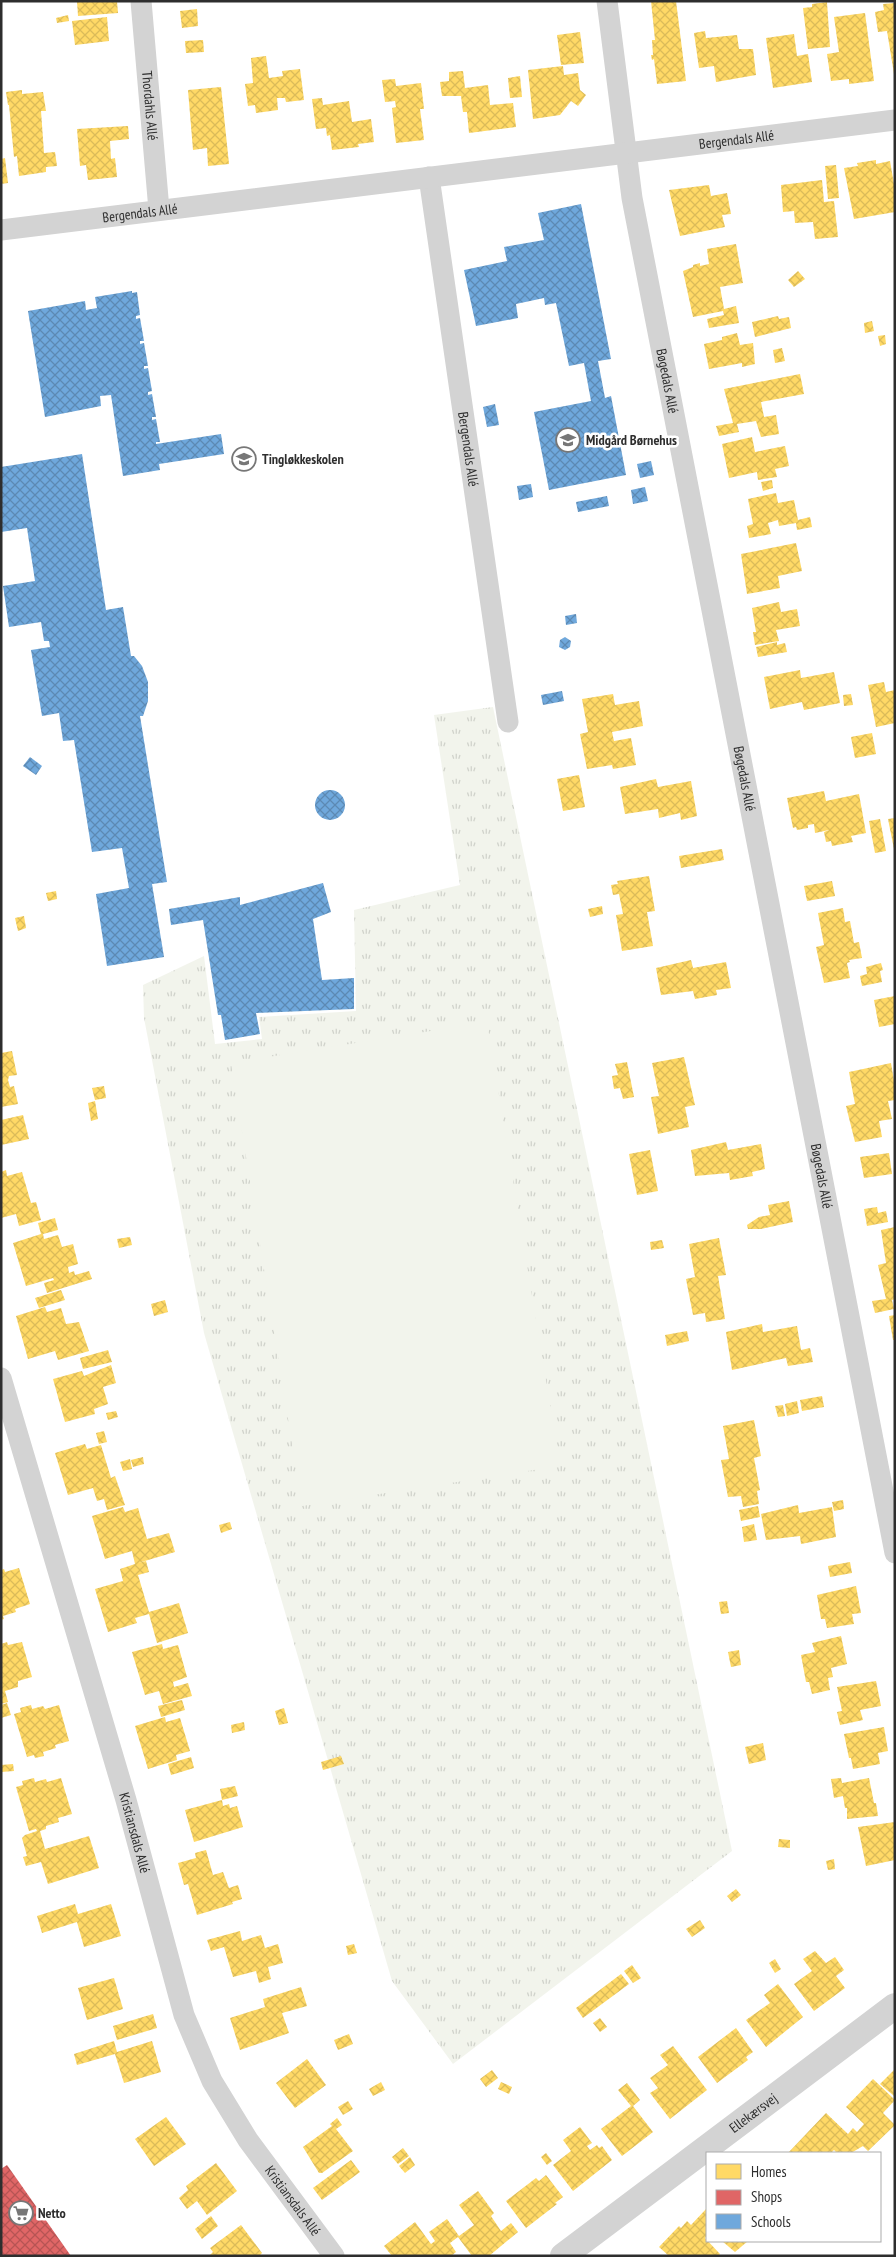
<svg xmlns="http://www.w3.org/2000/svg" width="896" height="2257" font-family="'PT Sans Narrow',sans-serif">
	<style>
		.grass { fill: url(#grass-tufts) }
		.pitch { fill: #f2f4ec }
		.homes { fill: url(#homes-cross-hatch) }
		.shops { fill: url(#shops-cross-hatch) }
		.schools { fill: url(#schools-cross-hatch) }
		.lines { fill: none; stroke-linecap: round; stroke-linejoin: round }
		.minor { stroke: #d3d3d3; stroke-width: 21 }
		.tertiary { stroke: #d3d3d3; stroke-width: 26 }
		.labels { text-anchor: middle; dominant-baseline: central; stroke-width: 5; stroke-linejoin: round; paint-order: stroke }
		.street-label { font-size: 14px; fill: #2e2e2e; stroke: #fff }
		.poi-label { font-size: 14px; font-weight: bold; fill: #2e2e2e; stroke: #fff; text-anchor: start }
	</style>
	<defs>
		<pattern id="grass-tufts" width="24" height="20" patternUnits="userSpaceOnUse" patternTransform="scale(1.25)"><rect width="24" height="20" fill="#f2f4ec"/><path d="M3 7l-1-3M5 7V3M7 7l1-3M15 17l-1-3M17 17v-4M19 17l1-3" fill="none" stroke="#d0d2cb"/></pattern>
		<pattern id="homes-cross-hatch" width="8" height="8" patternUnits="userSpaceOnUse" patternTransform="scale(1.25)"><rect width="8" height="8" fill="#ffd966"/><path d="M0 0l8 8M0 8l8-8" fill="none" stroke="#dbbb59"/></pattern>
		<pattern id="shops-cross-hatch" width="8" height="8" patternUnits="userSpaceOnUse" patternTransform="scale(1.25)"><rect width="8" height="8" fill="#e06666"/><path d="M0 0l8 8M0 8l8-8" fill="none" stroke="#b65454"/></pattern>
		<pattern id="schools-cross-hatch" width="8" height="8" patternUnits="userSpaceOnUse" patternTransform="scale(1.25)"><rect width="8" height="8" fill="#6fa8dc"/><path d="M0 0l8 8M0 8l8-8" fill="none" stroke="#5c89b3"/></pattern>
	</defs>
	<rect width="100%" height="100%" fill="#fff"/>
	<!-- grass -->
	<polygon class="grass" points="493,707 732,1851 453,2064 392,1981 204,1333 144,1018 143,985 204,956 215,1044 262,1039 259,1017 356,1011 354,910 460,885 434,715"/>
	<!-- pitch -->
	<polygon class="pitch" points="487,1022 560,1466 302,1506 231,1063"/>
	<!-- homes -->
	<g class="homes">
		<polygon points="77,1 117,1 118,13 78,16"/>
		<polygon points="651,1 676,1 686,81 657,84 654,59 652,60 651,55 653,55 652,40 655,40"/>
		<polygon points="827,2 830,47 808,49 803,8 812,7 812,4"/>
		<polygon points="895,3 895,74 894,74 887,31 878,32 875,12 884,10 883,4"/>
		<polygon points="197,9 198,26 182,28 180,11"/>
		<polygon points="865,13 874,81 849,84 849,79 831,81 827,54 839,52 834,17"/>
		<polygon points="68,15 69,21 57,23 56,18"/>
		<polygon points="107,17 109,41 75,45 72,21"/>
		<polygon points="705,31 706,38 737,35 739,49 753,49 756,75 716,82 714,66 699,68 694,33"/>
		<polygon points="580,32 584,63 561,65 557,35"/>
		<polygon points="794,34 797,56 808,54 812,82 773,88 766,38"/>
		<polygon points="203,40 204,52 186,53 185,41"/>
		<polygon points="266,56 269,78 283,76 282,71 300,69 304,100 286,102 285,98 277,98 278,110 256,113 255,105 248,106 245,84 253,83 251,58"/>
		<polygon points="563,66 564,75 578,73 580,90 586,95 578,106 571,101 560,115 533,119 528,70"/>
		<polygon points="463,71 465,88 488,85 490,105 513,103 516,127 469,133 467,112 463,112 461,96 442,96 440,82 449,81 449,72"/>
		<polygon points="520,76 522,97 510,98 508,78"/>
		<polygon points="395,79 396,86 421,83 424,109 420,109 424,140 396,143 392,108 396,107 395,101 385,102 382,80"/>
		<polygon points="221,87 229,164 208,166 207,148 193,150 188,90"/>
		<polygon points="22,90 22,94 43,92 46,111 41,111 44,153 55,152 57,166 46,167 46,172 19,176 17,156 14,157 9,105 8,105 6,92"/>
		<polygon points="322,98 323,105 349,101 352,122 371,119 374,142 358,144 359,147 332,150 330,135 327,136 326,128 316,129 312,99"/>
		<polygon points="128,126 129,139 110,141 111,159 115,158 117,177 88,180 86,165 80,166 77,129"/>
		<polygon points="5,158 8,183 1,184 1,159"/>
		<polygon points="876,160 876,164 890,161 895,190 895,212 854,219 844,168 858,166 857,163"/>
		<polygon points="836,165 839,198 828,199 825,166"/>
		<polygon points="822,180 824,202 834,201 838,237 815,239 813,222 795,223 794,211 783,212 781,185"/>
		<polygon points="709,185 711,196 727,193 731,214 722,215 725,227 680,236 669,190"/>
		<polygon points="736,244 743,283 720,287 724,309 736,306 739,323 709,328 707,319 724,315 723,311 693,317 683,271 693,267 693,265 700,263 700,266 709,264 707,249"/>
		<polygon points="798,271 805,279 794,287 788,280"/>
		<polygon points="778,316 779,319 789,317 791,328 755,337 752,322"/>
		<polygon points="872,321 874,331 865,333 864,323"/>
		<polygon points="737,333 740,345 753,343 755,364 742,367 742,363 709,369 704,344 722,340 722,337"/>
		<polygon points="885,335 886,344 880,346 878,336"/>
		<polygon points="782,348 785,361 775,363 773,350"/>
		<polygon points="800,374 804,394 761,402 764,417 776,415 779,434 761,437 756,421 737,424 739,432 719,436 716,426 733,423 724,389"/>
		<polygon points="752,437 755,452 785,446 789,466 775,469 777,477 758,480 757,472 729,478 722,444"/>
		<polygon points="772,480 773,488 763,491 761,482"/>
		<polygon points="776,493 778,503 794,500 798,520 810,517 812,527 797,530 796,523 779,526 778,520 768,523 771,534 749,538 747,526 753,524 748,499"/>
		<polygon points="796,543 802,571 778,576 780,588 747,594 741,554"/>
		<polygon points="779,602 781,612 797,609 800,626 776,630 779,641 755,645 753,632 756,632 752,608"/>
		<polygon points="777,642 777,645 785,643 787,652 758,657 756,647"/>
		<polygon points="800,670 801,678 834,672 840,703 804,710 802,702 770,709 764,677"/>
		<polygon points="884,682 886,692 895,690 895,723 876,727 868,685"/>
		<polygon points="613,694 615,705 639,701 643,726 612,732 614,741 631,738 636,765 613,769 612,765 587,769 580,734 588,732 582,699"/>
		<polygon points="851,694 853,705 844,706 843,695"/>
		<polygon points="872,733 876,754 855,758 851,737"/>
		<polygon points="579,775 585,807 563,811 557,779"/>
		<polygon points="656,779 658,787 691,781 697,816 681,820 680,813 659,818 658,809 625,814 620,787"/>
		<polygon points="824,791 826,801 859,794 866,833 851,836 853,842 832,846 831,841 826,842 824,832 829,830 815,833 814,824 808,825 808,828 797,830 796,827 793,828 787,798"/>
		<polygon points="895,818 895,849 894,849 888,819"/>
		<polygon points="880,819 886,851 875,853 869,821"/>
		<polygon points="722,849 724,860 681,868 679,856"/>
		<polygon points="649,876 655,911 647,912 653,946 622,951 616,915 623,914 619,894 613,895 611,885 618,884 617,881"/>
		<polygon points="832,881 835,896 807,901 804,886"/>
		<polygon points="56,891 57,899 48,901 46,893"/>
		<polygon points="602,906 603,914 590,917 588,909"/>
		<polygon points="843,908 845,922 850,921 854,943 859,942 862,958 849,960 850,962 847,963 850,978 824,983 816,947 824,945 818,913"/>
		<polygon points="24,916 26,928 18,931 15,918"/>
		<polygon points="691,960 693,968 726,962 731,988 716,990 717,995 695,999 693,991 661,995 656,968"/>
		<polygon points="881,963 883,970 880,971 882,982 862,986 860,976 867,974 866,967"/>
		<polygon points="895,996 895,1024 879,1027 874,1000"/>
		<polygon points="12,1051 17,1075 9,1076 8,1080 10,1087 14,1086 18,1104 1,1107 1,1053"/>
		<polygon points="684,1057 695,1105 685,1107 689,1127 658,1134 651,1097 659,1096 652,1063"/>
		<polygon points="627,1062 634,1097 623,1099 620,1088 614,1089 612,1076 618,1075 615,1064"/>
		<polygon points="891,1063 895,1087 895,1100 888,1101 892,1119 879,1121 882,1137 855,1142 846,1106 855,1104 849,1072"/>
		<polygon points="104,1086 106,1098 95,1100 92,1088"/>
		<polygon points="95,1101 98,1119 91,1121 88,1103"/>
		<polygon points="23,1115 29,1139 1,1145 1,1120"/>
		<polygon points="726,1142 728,1150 761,1144 765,1169 752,1172 753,1176 730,1180 729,1173 695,1176 691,1150"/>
		<polygon points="650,1150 658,1191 637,1195 629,1154"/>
		<polygon points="889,1153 892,1174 864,1178 860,1157"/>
		<polygon points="6,1170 7,1176 22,1172 31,1203 36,1202 41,1220 19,1226 16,1214 1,1218 1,1172"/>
		<polygon points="789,1201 793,1222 761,1229 748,1229 747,1225 759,1217 770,1215 768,1205"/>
		<polygon points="877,1207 878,1213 886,1211 888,1222 867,1226 864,1209"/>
		<polygon points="55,1218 58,1230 43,1234 44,1239 58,1235 62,1247 73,1244 78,1264 68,1267 69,1273 74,1271 75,1275 89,1271 92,1279 47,1293 44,1283 54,1280 53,1278 26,1286 13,1243 41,1234 38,1223"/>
		<polygon points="895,1227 895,1299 892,1300 894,1309 875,1313 872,1301 886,1299 878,1265 886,1263 881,1230"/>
		<polygon points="130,1237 132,1245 119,1248 117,1239"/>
		<polygon points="719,1238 726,1275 718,1276 725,1319 706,1322 705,1313 693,1315 686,1279 695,1277 689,1244"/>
		<polygon points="662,1240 664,1248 651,1250 650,1242"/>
		<polygon points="61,1290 65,1300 39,1308 35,1298"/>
		<polygon points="165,1300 168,1312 154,1316 151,1304"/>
		<polygon points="45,1307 47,1312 61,1308 66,1324 79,1322 89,1351 58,1360 55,1351 28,1359 16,1316"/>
		<polygon points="895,1315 895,1340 893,1340 889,1316"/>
		<polygon points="762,1324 763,1332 797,1326 801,1350 810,1348 813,1362 788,1366 786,1358 732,1370 726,1332"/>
		<polygon points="687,1331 689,1341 667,1346 665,1335"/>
		<polygon points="108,1350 112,1362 83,1369 80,1358"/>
		<polygon points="111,1365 116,1383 103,1387 108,1404 94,1409 95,1414 65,1422 53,1379 82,1371 84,1376"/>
		<polygon points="822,1396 824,1407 802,1411 800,1400"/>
		<polygon points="797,1401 799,1413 787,1416 785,1404"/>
		<polygon points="783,1405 785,1416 778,1417 775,1406"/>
		<polygon points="116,1411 118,1417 108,1420 106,1413"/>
		<polygon points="754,1420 761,1456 754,1458 760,1490 757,1491 759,1504 743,1507 741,1496 728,1497 721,1460 729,1459 723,1426"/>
		<polygon points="104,1431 107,1442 99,1444 96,1433"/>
		<polygon points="85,1444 87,1449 101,1445 111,1478 115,1476 125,1505 107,1510 104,1499 97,1501 93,1488 68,1495 55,1453"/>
		<polygon points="143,1457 144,1464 133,1467 131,1460"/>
		<polygon points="130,1459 132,1469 123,1471 120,1462"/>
		<polygon points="843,1500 844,1509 834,1511 832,1502"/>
		<polygon points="798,1505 799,1513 832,1507 836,1537 801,1544 800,1536 766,1540 761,1514"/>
		<polygon points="758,1506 760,1517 741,1521 739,1510"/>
		<polygon points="123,1507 125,1512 138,1508 147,1539 169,1533 175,1552 138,1563 146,1561 149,1572 138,1575 149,1612 179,1603 188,1633 157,1643 149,1614 135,1618 137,1623 108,1632 95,1589 123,1581 120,1569 135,1564 132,1551 105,1559 92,1516"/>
		<polygon points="230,1522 232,1529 221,1533 219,1525"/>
		<polygon points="754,1524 757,1540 744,1542 742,1527"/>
		<polygon points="850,1562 852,1573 830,1577 828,1566"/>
		<polygon points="19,1568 30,1604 15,1609 16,1612 3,1616 4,1619 1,1620 1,1570 4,1569 5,1572"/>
		<polygon points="856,1586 861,1613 852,1614 854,1624 827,1628 825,1619 821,1619 817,1595"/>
		<polygon points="727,1601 729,1613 721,1614 719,1602"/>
		<polygon points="841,1636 847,1664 831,1668 833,1677 828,1678 830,1690 812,1694 809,1682 806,1682 801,1655 815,1652 812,1643"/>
		<polygon points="7,1642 8,1645 22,1642 32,1677 18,1681 18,1687 5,1691 8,1702 1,1704 1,1644"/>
		<polygon points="162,1644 163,1649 178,1645 187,1677 173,1682 174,1687 188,1683 192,1696 163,1704 159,1691 145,1695 132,1652"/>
		<polygon points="739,1650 741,1665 731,1667 728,1652"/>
		<polygon points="876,1681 881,1706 860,1710 863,1720 840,1725 837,1712 842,1711 837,1687"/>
		<polygon points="182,1700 185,1710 161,1717 158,1706"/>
		<polygon points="7,1703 11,1715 1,1718 1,1705"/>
		<polygon points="31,1705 32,1709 43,1706 45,1709 59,1705 69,1741 55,1745 56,1748 43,1752 44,1756 35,1758 34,1755 27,1757 14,1714 21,1712 20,1708"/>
		<polygon points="284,1708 288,1723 279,1725 275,1711"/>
		<polygon points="165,1717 166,1722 180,1718 190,1751 176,1755 177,1760 148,1769 135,1726"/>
		<polygon points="244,1722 245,1730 232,1733 231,1725"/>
		<polygon points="884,1727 888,1751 878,1753 880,1764 853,1769 851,1758 849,1758 844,1734"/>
		<polygon points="763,1743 766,1760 749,1764 745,1747"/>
		<polygon points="341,1756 344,1764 323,1770 321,1762"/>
		<polygon points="191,1757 194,1768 171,1775 168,1764"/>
		<polygon points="13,1764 14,1771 1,1772 1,1765"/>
		<polygon points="34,1778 35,1782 46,1779 47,1782 61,1778 72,1814 58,1818 59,1822 46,1826 46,1829 40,1831 45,1849 89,1836 99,1868 48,1884 41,1862 26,1866 23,1857 27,1856 22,1838 25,1835 37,1831 36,1829 29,1831 16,1787 23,1785 22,1781"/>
		<polygon points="841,1778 842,1783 869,1778 874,1803 876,1803 878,1816 847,1819 847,1808 845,1808 843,1796 834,1798 831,1779"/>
		<polygon points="235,1786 238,1796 222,1800 220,1789"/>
		<polygon points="222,1800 223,1806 229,1804 230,1808 237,1806 243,1827 194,1842 185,1810"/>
		<polygon points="895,1822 895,1860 866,1866 858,1827"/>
		<polygon points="779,1839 790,1840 790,1848 778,1847"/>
		<polygon points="206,1850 213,1875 223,1872 229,1888 238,1885 242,1899 232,1902 233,1904 197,1915 188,1884 184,1885 178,1863 196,1858 195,1853"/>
		<polygon points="834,1859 835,1869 828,1870 826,1861"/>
		<polygon points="736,1889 741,1895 732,1902 727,1896"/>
		<polygon points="75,1904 78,1914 111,1904 121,1936 84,1947 77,1922 42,1933 37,1916"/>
		<polygon points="700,1920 705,1928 692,1937 686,1929"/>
		<polygon points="240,1931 242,1941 261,1935 265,1948 278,1944 283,1963 268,1967 271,1979 259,1983 256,1971 233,1977 224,1947 211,1951 207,1940"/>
		<polygon points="354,1944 357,1953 348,1955 346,1946"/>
		<polygon points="815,1951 826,1963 835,1957 844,1970 836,1976 845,1988 814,2011 794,1984 812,1971 803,1959"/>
		<polygon points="775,1959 781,1969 775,1973 769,1963"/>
		<polygon points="632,1965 641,1978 633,1983 624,1971"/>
		<polygon points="621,1974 629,1984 583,2018 576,2008"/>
		<polygon points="114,1978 123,2009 87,2020 78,1988"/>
		<polygon points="778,1984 803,2017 766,2047 746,2020 770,2003 764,1995"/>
		<polygon points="301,1987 307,2006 282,2013 289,2033 240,2050 230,2018 265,2007 263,1999"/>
		<polygon points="153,2014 157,2028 117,2040 113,2026"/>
		<polygon points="600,2018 607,2027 600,2032 593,2023"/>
		<polygon points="736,2028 753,2052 746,2057 748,2060 717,2083 698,2057"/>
		<polygon points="349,2034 353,2044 338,2050 334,2040"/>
		<polygon points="114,2041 117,2052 152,2041 161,2072 124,2083 115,2054 77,2065 74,2054"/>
		<polygon points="673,2046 707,2090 670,2119 650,2093 658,2088 650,2078 668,2065 660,2055"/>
		<polygon points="307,2059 326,2085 295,2108 276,2083"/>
		<polygon points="895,2069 895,2095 894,2096 880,2084"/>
		<polygon points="492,2070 498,2078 486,2087 480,2079"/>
		<polygon points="873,2079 895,2100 883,2113 895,2125 868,2151 863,2146 851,2153 837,2153 834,2150 831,2153 788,2153 826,2113 848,2134 853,2128 857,2132 864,2124 846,2107"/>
		<polygon points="381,2082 385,2090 373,2096 369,2089"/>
		<polygon points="501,2082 512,2087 509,2094 498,2089"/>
		<polygon points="627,2083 640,2100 633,2106 653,2132 622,2156 601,2129 631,2106 618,2090"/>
		<polygon points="348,2101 353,2109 343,2115 338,2107"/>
		<polygon points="166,2117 186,2144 154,2166 135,2139"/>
		<polygon points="337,2118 342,2125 336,2129 353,2151 322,2173 319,2173 303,2147 332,2126 330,2124"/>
		<polygon points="580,2127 592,2143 587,2146 590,2150 597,2145 599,2148 602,2146 612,2160 573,2191 553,2165 571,2151 563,2140"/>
		<polygon points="403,2148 409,2156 398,2164 392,2157"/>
		<polygon points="546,2153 552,2161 547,2165 541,2157"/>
		<polygon points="410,2157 415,2165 405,2173 399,2166"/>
		<polygon points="351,2160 360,2172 322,2200 313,2188"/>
		<polygon points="216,2163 237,2191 207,2215 197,2201 187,2209 179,2198 188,2190 186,2186"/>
		<polygon points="546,2175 563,2197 555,2203 557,2204 526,2228 506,2201 536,2178 539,2181"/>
		<polygon points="478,2191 494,2213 491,2216 501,2231 511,2223 518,2232 489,2256 472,2256 458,2237 450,2243 456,2252 451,2256 392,2256 384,2246 415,2222 431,2244 435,2241 429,2232 447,2219 459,2236 474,2225 459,2205"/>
		<polygon points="707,2208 707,2236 705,2238 720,2254 718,2256 669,2256 659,2247 679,2226 681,2228 687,2221 691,2225"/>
		<polygon points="211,2216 218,2226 202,2239 195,2229"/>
		<polygon points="241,2225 262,2253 259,2256 209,2256 213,2252 210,2248"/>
		<polygon points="722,2241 748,2241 735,2252"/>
	</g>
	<!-- shops -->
	<polygon class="shops" points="7,2165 71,2256 1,2256 1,2169"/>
	<!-- schools -->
	<g class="schools">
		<polygon points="581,204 611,359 598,361 605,398 611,396 626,475 549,490 534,412 591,401 584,363 569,366 556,303 545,305 544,298 516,304 518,318 476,326 464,270 507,261 504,247 544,240 538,213"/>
		<polygon points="132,291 132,293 137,292 140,315 136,316 136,319 140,318 144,341 140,341 140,344 144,343 148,366 144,366 144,369 148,368 152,391 148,392 148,395 152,394 156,417 152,417 152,420 156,419 160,442 156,442 156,444 221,434 224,454 159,464 160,470 123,476 111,395 100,396 101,406 45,417 28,311 85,301 86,310 97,308 95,297"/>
		<polygon points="495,404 499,425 487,427 483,407"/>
		<polygon points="82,454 106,610 123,607 131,656 134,656 142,666 148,682 148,701 143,716 140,716 167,882 152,884 164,957 107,966 96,894 129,888 122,848 92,852 74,740 63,741 59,713 42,716 31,650 50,647 49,641 44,641 41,622 9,627 3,586 35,581 27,528 1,532 1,467"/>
		<polygon points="651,461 654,475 640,478 637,464"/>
		<polygon points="531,484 533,497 519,500 517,486"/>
		<polygon points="645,487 648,501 633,504 631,490"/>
		<polygon points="607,496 609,506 578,512 576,502"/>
		<polygon points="576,614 577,623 566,625 565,616"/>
		<polygon points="565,637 571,641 570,647 565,650 559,647 560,640"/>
		<polygon points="562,691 564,701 543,705 541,695"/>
		<polygon points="30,757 42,766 36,775 23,766"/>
		<circle cx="330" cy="805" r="15"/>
		<polygon points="323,883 331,912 313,919 322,980 354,978 354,1009 256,1013 260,1034 225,1040 221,1015 218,1015 203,920 171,925 169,909 240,897 240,905"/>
	</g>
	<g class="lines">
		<!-- minor -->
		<g class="minor">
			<path id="s1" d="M141,1L159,210"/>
			<path id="s2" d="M607,1L632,198L895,1553"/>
			<path id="s3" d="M429,177L508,722"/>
			<path id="s4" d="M1,230L895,120"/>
			<path id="s5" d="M1,1378L126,1800L184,2015L212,2081L248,2140L334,2256"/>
		</g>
		<!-- tertiary -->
		<path class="tertiary" id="s6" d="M563,2256L895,2006"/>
	</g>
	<!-- icons -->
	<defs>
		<g id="school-ring" transform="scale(1.25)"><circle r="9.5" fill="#fff" stroke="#777" stroke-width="1.5"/><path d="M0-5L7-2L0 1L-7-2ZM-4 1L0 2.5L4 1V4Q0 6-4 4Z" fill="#777"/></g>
		<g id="supermarket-ring" transform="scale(1.25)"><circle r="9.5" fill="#fff" stroke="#777" stroke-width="1.5"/><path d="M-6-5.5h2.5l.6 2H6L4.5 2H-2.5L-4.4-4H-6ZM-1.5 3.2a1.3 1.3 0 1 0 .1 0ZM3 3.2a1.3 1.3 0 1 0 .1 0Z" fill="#777"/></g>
	</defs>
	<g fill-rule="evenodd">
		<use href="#school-ring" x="568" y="440"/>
		<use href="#school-ring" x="244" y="459"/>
		<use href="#supermarket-ring" x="21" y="2213"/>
	</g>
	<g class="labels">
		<!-- street labels -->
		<g class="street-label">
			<text stroke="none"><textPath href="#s1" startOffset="105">Thordahls Allé</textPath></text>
			<text stroke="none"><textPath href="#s4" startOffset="741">Bergendals Allé</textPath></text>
			<text stroke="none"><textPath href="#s4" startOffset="140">Bergendals Allé</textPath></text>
			<text stroke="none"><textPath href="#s2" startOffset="385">Bøgedals Allé</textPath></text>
			<text stroke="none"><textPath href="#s3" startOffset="275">Bergendals Allé</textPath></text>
			<text stroke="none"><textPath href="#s2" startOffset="790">Bøgedals Allé</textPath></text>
			<text stroke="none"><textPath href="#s2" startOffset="1195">Bøgedals Allé</textPath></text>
			<text stroke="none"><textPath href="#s5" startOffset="474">Kristiansdals Allé</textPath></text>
			<text stroke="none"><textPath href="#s6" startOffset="238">Ellekærsvej</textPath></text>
			<text stroke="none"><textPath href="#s5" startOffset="879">Kristiansdals Allé</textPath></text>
		</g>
		<!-- poi labels -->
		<g class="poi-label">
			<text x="586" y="440">Midgård Børnehus</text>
			<text x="262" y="459">Tingløkkeskolen</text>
			<text x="38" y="2213">Netto</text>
		</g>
	</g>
	<!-- border -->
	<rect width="896" height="2257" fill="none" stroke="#2e2e2e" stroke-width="5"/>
	<!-- legend -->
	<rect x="706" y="2152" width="175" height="90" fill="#ffffff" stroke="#ababab"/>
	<rect x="716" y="2164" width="25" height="15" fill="#ffd966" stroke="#ababab"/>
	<text x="751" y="2177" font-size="15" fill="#2e2e2e">Homes</text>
	<rect x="716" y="2190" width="25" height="15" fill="#e06666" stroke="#ababab"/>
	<text x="751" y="2202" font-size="15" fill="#2e2e2e">Shops</text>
	<rect x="716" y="2214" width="25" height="15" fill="#6fa8dc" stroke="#ababab"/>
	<text x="751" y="2227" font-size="15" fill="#2e2e2e">Schools</text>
</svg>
